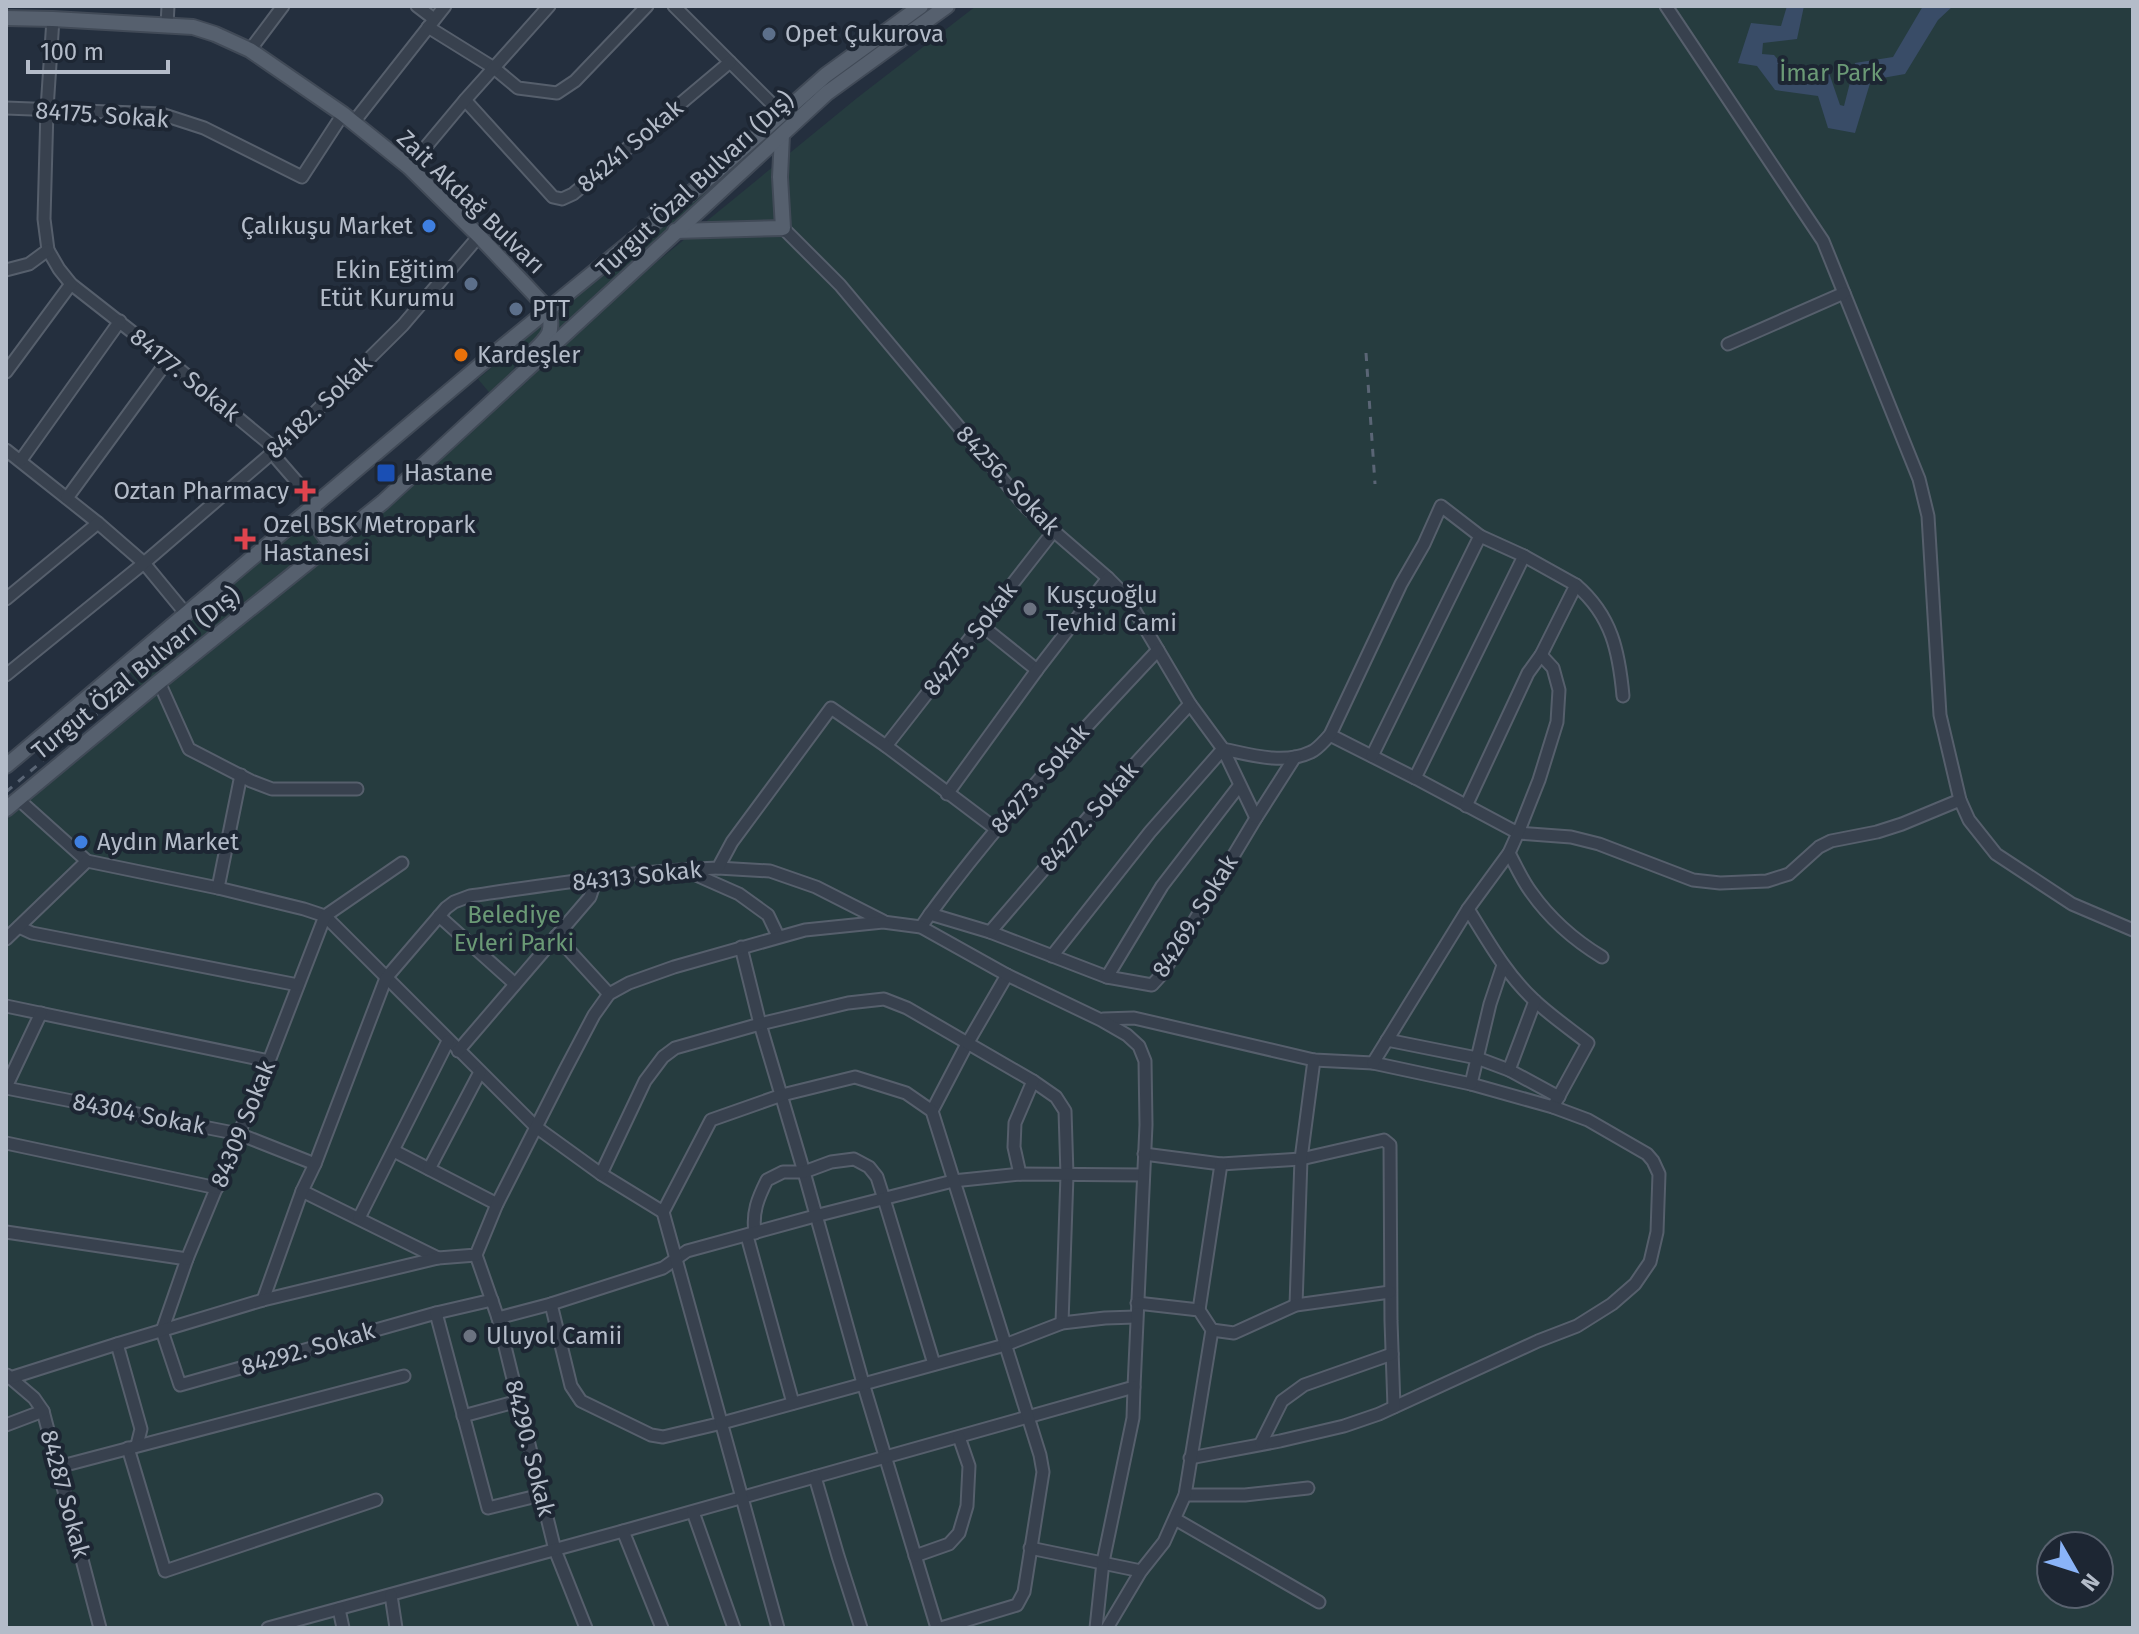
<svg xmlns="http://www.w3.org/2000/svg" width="2139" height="1634" font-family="'Fira Sans',sans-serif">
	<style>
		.green { fill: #263c3f; fill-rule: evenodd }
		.water { fill: #394c67 }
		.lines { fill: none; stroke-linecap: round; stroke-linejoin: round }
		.minor-casing { stroke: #565f6c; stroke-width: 15 }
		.major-casing { stroke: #414a57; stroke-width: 18 }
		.minor { stroke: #38414e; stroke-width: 11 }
		.major { stroke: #56606e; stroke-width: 14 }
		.rail { stroke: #5a6575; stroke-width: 3; stroke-dasharray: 8 8; stroke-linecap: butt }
		.service-dot { fill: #5c6f8a; stroke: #1d2633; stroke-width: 3 }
		.shop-dot { fill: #3f7fe0; stroke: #1d2633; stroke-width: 3 }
		.food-dot { fill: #e8710a; stroke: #1d2633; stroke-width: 3 }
		.transit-dot { fill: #1a4fb4; stroke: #1d2633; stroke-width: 3 }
		.health-dot { fill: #e0444e; stroke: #1d2633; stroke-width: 3 }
		.worship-dot { fill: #6b7280; stroke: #1d2633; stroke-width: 3 }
		.labels { text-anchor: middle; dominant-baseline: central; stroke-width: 8; stroke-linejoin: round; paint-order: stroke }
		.poi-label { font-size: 24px; fill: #b4bcc9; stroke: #1d2633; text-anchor: start }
		.park-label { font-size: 24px; fill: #6b9a76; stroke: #1d2633 }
		.street-label { font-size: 24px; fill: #b4bcc9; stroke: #1d2633 }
	</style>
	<rect width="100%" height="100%" fill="#242f3e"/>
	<!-- green -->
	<g class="green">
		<polygon points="932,6 937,6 791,117 556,334 558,311 740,160 831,79"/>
		<path d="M976,6H2133V1628H6V820L336,545L548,351L857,98ZM2051,1546H2099V1594H2051Z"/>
		<polygon points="544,323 545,333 540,341 515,365 508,384 493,397 478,379"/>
		<polygon points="305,521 313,531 329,539 141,686 129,672"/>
	</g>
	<!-- water -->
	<polygon class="water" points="1787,6 1804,6 1797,39 1763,43 1762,54 1774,55 1786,69 1829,73 1840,105 1844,106 1855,63 1893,57 1923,6 1953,6 1938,20 1905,74 1871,80 1855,133 1828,128 1818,96 1775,90 1757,66 1738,63 1751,23 1781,26"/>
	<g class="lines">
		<!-- minor casing -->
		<g class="minor-casing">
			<g id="minor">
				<polyline points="417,6 434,19"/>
				<polyline points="674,6 782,114"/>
				<polyline points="1666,6 1823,241 1919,479 1928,516 1940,715 1960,800 1969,820 1996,854 2072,904 2133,930"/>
				<polyline points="53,19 47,109 44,219 48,250 59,269 71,284 168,360 272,446 277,459 317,505"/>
				<polyline points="167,25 168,6"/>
				<polyline points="428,27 494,68 518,88 557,93 575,81 647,6"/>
				<polyline points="250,50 283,6"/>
				<polyline points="465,100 553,197 562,199 573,194 730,62"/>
				<polyline points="6,108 161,114 204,128 302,177 343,114"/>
				<polyline points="353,123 445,6"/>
				<polyline points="409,167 465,100 549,6"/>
				<path d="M783,228L840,285L1026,507L1108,578L1126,596L1190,704L1223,749C1251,755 1284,765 1311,752C1318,749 1324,741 1330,735L1415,778L1518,833L1571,837L1599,844L1693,880L1720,883L1767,881L1789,874L1819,847L1831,841L1877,832L1902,824L1960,800"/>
				<polyline points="6,270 29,264 48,250"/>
				<polyline points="1728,344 1844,293"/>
				<polyline points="6,372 71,284"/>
				<polyline points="6,450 98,523 144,563 186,614"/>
				<polyline points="21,460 120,321"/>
				<polyline points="67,498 168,360"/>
				<path d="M1576,585C1612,616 1619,652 1623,696"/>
				<polyline points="6,599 98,523"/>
				<polyline points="981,625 1037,670"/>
				<polyline points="6,675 144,563 287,440 403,325 479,236"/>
				<polyline points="159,682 189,749 251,781 272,789 357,789"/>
				<polyline points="1330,735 1401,584 1424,544 1441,506 1480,536 1372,756"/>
				<polyline points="886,746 1053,532"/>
				<polyline points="1415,778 1524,556"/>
				<polyline points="947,794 1037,670 1108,578"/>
				<polyline points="18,799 87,861 218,888 304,909 325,916 536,1127 601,1174 663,1212"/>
				<polyline points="1466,806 1528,673 1541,655 1576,585 1524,556 1480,536"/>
				<path d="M1509,853C1516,866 1522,880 1531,892C1550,919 1574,940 1602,957"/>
				<polyline points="402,863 325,916 269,1061 187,1259 162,1331 180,1385 436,1313 492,1300"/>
				<polyline points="718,868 770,871 816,887 883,921"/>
				<polyline points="687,871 739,894 768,915 778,936"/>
				<polyline points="218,888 241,775"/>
				<path d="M1468,909C1488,941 1506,974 1534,1000C1551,1016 1570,1029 1588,1043L1553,1107"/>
				<path d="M930,914C999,820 1078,735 1158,650"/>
				<polyline points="439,916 515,984"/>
				<polyline points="19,927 32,933 298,985"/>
				<polyline points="921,927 930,914 990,932 1107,977 1152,985 1163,973 1256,818 1295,757"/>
				<polyline points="990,932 1124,776 1190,704"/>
				<polyline points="556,936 609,994"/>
				<polyline points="6,939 87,861"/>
				<polyline points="741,947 760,1024 804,1172 863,1383 937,1628"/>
				<polyline points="1052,956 1150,832 1223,749 1256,818"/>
				<polyline points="1107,977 1162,886 1239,786"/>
				<polyline points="6,1006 269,1061"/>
				<polyline points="1103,1019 1134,1018 1314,1060 1373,1063 1471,1084 1553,1107 1588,1120 1647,1154 1653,1161 1659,1174 1657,1232 1650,1262 1635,1284 1612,1304 1577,1326 1538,1341 1379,1414 1344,1426 1280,1441 1190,1458"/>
				<polyline points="1387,1040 1477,1058 1509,1070 1559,1097"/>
				<polyline points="458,1051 590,897 596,879"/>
				<polyline points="1373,1063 1468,909 1509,853 1518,833 1539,780 1557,722 1559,690 1553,668 1541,655"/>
				<polyline points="1509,1070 1535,1001"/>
				<polyline points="1471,1084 1490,1004 1503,965"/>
				<polyline points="6,1087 41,1013"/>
				<polyline points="6,1088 239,1134 315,1164"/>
				<polyline points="932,1111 967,1044 1007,975"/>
				<polyline points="6,1143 217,1188"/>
				<polyline points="394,1151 497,1204"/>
				<polyline points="1144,1154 1221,1164 1301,1159 1384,1140 1390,1145 1391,1321 1394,1407"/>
				<polyline points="429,1169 480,1072"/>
				<polyline points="601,1174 645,1081 663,1057 675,1048 760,1024 848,1003 884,999 907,1008 1033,1081 1056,1097 1065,1111 1067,1175 1062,1323"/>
				<polyline points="1020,1174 1014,1147 1015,1123 1033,1081"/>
				<polyline points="302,1191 438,1258"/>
				<polyline points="359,1218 448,1041"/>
				<polyline points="6,1232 187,1259"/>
				<path d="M755,1233C752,1212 758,1198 767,1180L783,1172H804L831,1162L854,1159L869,1167L877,1177L884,1199L934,1364"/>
				<polyline points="747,1236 793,1403"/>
				<polyline points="476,1255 498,1318 555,1550 586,1628"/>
				<path d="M263,1300L302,1191L315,1164L386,978L446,908L454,902L470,896C552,884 635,871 718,868L732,842L831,708L886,746L996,829"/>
				<polyline points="551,1304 571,1386 581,1401 651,1435 663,1437 722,1423 1005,1345 1062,1323 1105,1318 1136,1317"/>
				<polyline points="1296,1305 1301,1159 1314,1060"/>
				<polyline points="1199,1310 1221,1164"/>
				<polyline points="436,1313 488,1508 541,1495"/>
				<polyline points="498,1318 551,1304 663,1268 687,1251 815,1216 953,1181 1020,1174 1143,1175"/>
				<polyline points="1212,1330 1234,1333 1296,1305 1390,1292"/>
				<polyline points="117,1344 141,1429 137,1445"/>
				<polyline points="7,1375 34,1398 43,1411 100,1628"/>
				<polyline points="10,1378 117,1344 263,1300 438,1258 476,1255 497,1204 565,1070 594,1015 609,994 629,983 674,967 805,930 883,922 921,927 1007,975 1101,1020 1127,1035 1139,1046 1145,1061 1146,1125 1134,1387 623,1531 268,1628"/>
				<polyline points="463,1416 518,1401"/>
				<polyline points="6,1425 43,1411"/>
				<polyline points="1261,1443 1282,1401 1304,1385 1392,1354"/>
				<polyline points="128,1448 165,1571 376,1500"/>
				<polyline points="58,1467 404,1376"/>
				<polyline points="815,1477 838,1556 861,1628"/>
				<polyline points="1185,1495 1245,1495 1308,1488"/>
				<polyline points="693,1512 734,1628"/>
				<polyline points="1175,1519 1319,1602"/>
				<polyline points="623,1531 662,1628"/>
				<polyline points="1030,1548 1141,1571"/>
				<polyline points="915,1556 949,1544 959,1533 967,1506 969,1466 959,1437"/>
				<polyline points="391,1595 396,1628"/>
				<polyline points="339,1609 343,1628"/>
				<polyline points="778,1628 663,1212 711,1120 782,1095 855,1077 906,1093 932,1111 1040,1455 1043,1472 1024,1592 1017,1605 941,1628"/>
				<polyline points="1096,1628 1103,1562 1133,1418 1134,1387"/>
				<polyline points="1107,1628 1141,1571 1164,1542 1185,1495 1212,1330 1199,1310 1137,1303"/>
			</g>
		</g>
		<!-- major casing -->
		<g class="major-casing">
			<g id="major">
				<polyline points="6,18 53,19 193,27 215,34 250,50 343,114 409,167 479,236 549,310"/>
				<polyline points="675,231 783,228 780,177 782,135"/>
				<path d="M534,351C550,336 553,332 549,310"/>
				<path d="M313,508C316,522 320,535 333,543"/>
				<polyline points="6,766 479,366 714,174 826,75 921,6"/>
				<polyline points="6,809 159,682 383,502 827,93 947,6"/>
			</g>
		</g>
		<!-- minor -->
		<use href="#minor" class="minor"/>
		<!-- major -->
		<use href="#major" class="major"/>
		<!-- rail -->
		<g class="rail">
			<polyline points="1366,353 1375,484"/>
			<polyline points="6,792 135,682"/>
		</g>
	</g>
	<!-- markers -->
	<g class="service-dot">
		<circle cx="769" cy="34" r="8"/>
		<circle cx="471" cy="284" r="8"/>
		<circle cx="516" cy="309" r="8"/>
	</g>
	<g class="shop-dot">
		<circle cx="429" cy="226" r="8"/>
		<circle cx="81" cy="842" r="8"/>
	</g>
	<circle class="food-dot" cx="461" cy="355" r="8"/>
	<rect class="transit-dot" x="376" y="463" width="20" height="20" rx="4"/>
	<g class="health-dot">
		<path d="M301 479h8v8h8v8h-8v8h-8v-8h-8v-8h8z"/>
		<path d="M241 527h8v8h8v8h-8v8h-8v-8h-8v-8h8z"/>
	</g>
	<g class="worship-dot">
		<circle cx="1030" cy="609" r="8"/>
		<circle cx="470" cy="1336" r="8"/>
	</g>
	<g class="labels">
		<!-- poi labels -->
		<g class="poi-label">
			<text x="785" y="34">Opet Çukurova</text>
			<text x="413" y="226" text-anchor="end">Çalıkuşu Market</text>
			<text x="455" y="270" text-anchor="end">Ekin Eğitim<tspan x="455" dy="28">Etüt Kurumu</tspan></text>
			<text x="532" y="309">PTT</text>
			<text x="477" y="355">Kardeşler</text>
			<text x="404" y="473">Hastane</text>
			<text x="289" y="491" text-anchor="end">Oztan Pharmacy</text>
			<text x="263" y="525">Ozel BSK Metropark<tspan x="263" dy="28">Hastanesi</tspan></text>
			<text x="1046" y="595">Kuşçuoğlu<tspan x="1046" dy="28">Tevhid Cami</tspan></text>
			<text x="97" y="842">Aydın Market</text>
			<text x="486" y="1336">Uluyol Camii</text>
		</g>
		<!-- park labels -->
		<g class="park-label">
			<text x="1831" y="73">İmar Park</text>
			<text x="514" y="915">Belediye<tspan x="514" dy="28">Evleri Parki</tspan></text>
		</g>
		<!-- street labels -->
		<g class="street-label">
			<text transform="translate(102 115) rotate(4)">84175. Sokak</text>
			<text transform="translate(630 146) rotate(-40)">84241 Sokak</text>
			<text transform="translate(695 184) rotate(-43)">Turgut Özal Bulvarı (Dış)</text>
			<text transform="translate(471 202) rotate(44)">Zait Akdağ Bulvarı</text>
			<text transform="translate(185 375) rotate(39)">84177. Sokak</text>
			<text transform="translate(319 407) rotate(-44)">84182. Sokak</text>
			<text transform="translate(1008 480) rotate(47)">84256. Sokak</text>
			<text transform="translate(970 639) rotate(-52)">84275. Sokak</text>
			<text transform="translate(136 673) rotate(-39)">Turgut Özal Bulvarı (Dış)</text>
			<text transform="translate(1040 779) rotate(-49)">84273. Sokak</text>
			<text transform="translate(1089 817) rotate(-49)">84272. Sokak</text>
			<text transform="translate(637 876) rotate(-6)">84313 Sokak</text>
			<text transform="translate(1195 916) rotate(-58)">84269. Sokak</text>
			<text transform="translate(139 1114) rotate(11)">84304 Sokak</text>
			<text transform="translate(243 1124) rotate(-68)">84309 Sokak</text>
			<text transform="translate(308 1349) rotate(-16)">84292. Sokak</text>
			<text transform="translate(530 1448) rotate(76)">84290. Sokak</text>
			<text transform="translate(65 1494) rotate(75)">84287 Sokak</text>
		</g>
	</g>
	<!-- border -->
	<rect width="2139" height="1634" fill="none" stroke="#b4bcc9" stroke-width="16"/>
	<!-- north arrow -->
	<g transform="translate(2075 1570) rotate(129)"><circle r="38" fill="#1d2633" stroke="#59626f" stroke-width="2"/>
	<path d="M0-6L14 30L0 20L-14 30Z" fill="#8ab4f8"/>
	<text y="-12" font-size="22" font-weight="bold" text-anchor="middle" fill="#b4bcc9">N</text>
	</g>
	<!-- scale -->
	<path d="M28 60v12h140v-12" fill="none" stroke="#b4bcc9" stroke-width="4"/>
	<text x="40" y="60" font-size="24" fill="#b4bcc9" stroke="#1d2633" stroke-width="6" paint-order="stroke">100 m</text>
</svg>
